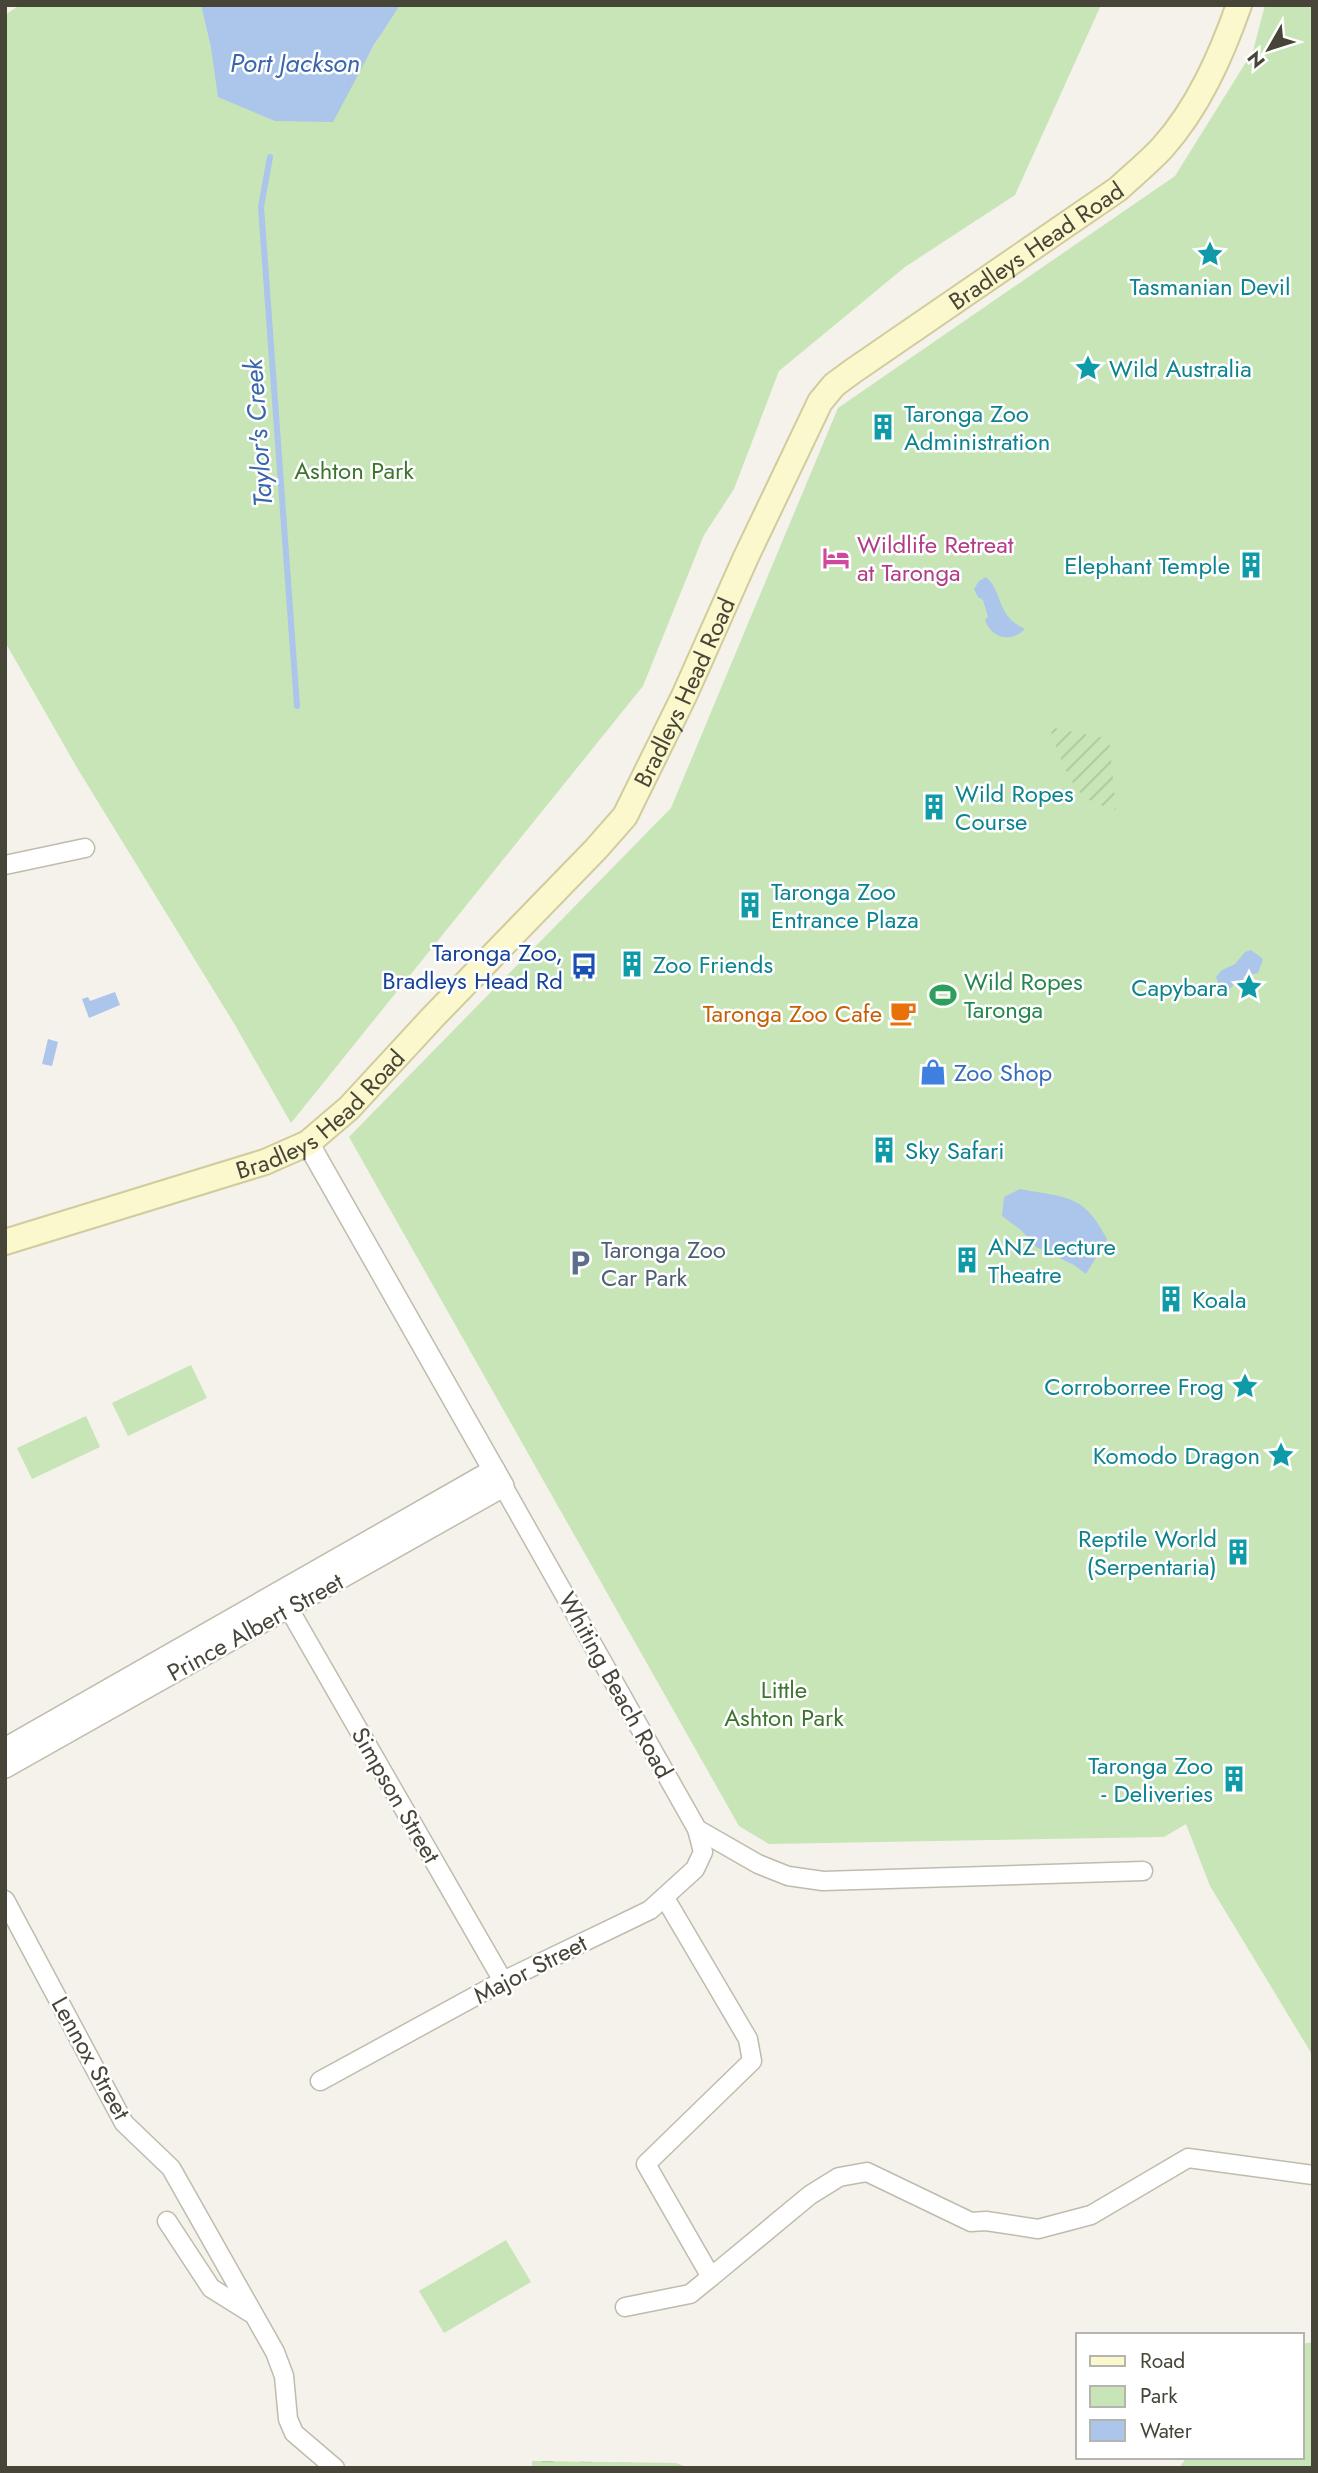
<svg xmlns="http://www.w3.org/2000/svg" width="1318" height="2473" font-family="Jost,sans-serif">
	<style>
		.forest { fill: url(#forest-firs) }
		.park { fill: #c7e5b6 }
		.garden { fill: url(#garden-furrows) }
		.water { fill: #abc5eb }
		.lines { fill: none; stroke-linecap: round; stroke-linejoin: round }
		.stream { stroke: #abc5eb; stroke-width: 6 }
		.minor-casing { stroke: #bfbcad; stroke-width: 21 }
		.tertiary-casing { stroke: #bfbcad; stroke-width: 24 }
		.secondary-casing { stroke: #d0cc9d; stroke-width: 28 }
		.minor { stroke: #fff; stroke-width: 18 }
		.tertiary { stroke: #fff; stroke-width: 21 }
		.secondary { stroke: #fbf8cd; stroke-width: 24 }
		.labels { text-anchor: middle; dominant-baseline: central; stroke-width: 5; stroke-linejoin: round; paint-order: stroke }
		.street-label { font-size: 24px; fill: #474438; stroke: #fff }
		.culture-label { font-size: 24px; fill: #0d838f; stroke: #fff; text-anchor: start }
		.park-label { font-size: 24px; fill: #3d752f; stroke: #fff }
		.hotel-label { font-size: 24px; fill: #b23c85; stroke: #fff; text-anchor: start }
		.transit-label { font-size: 24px; fill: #164399; stroke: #fff; text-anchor: end }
		.leisure-label { font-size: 24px; fill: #27864d; stroke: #fff; text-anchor: start }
		.food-label { font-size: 24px; fill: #c56008; stroke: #fff; text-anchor: end }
		.shop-label { font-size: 24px; fill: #366cbe; stroke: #fff; text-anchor: start }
		.service-label { font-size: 24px; fill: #4e5e75; stroke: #fff; text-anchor: start }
		.water-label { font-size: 26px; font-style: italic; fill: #3966ac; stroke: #fff }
	</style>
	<defs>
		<pattern id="forest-firs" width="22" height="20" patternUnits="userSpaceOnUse" patternTransform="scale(1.75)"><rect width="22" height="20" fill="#c7e5b6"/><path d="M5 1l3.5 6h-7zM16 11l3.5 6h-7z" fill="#acc69d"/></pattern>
		<pattern id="garden-furrows" width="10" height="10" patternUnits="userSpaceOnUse" patternTransform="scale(1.75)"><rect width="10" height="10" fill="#c7e5b6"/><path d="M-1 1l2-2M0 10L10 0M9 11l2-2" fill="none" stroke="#acc69d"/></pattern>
	</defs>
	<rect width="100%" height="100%" fill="#f4f2ea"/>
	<!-- forest -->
	<polygon class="forest" points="532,2461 676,2463 689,2468 532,2468"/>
	<!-- park -->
	<g class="park">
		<polygon points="20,5 201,5 211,48 352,84 386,25 400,5 1101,5 1015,195 905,267 779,371 734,489 704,535 643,686 291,1123 235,1025 79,771 5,642 5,15"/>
		<polygon points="1265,5 1313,5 1313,2056 1210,1886 1186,1824 1164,1837 769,1844 739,1826 349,1137 671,808 838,408 1175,176 1253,51"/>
		<polygon points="191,1365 207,1398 128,1436 112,1403"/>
		<polygon points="86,1416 100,1447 32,1479 17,1448"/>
		<polygon points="506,2240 531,2282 444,2333 419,2291"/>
		<polygon points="1313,2342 1313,2468 1179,2468 1187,2457 1302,2457 1302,2344"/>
	</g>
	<!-- garden -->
	<path class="garden" d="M1049,727L1109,739L1116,810C1106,807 1094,804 1085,797C1066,781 1058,749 1049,727Z"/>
	<!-- water -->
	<g class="water">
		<polygon points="201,5 400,5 374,45 333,122 275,121 218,97 211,48"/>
		<path d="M986,577C1004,593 995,615 1025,629C1011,643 992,639 985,620L988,617L983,600L978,597L974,589L979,581Z"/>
		<polygon points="1251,950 1263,959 1258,973 1244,976 1243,980 1236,982 1230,989 1220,986 1216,977 1222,970 1235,964 1245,952"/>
		<polygon points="115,992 120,1005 89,1018 82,999 88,997 90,1001"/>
		<polygon points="48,1039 58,1042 52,1066 42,1064"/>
		<path d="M1020,1189C1066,1198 1083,1193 1107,1239L1086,1274L1074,1265L1036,1247L1021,1230L1002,1216L1004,1197Z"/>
	</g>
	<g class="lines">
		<!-- stream -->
		<polyline class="stream" points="270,157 261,207 297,706"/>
		<!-- minor casing -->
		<g class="minor-casing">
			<g id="minor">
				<polyline points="5,865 85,848"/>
				<polyline points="503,1486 697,1829 758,1864 788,1876 823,1881 1143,1871"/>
				<polyline points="289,1609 503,1981"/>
				<polyline points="665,1898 748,2039 752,2061 646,2164 711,2277 810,2195 839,2177 867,2172 971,2222 986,2221 1038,2229 1091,2215 1188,2158 1313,2175"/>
				<polyline points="5,1900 124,2123 171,2168 275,2352 284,2376 288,2419 294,2433 335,2468"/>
				<polyline points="320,2081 503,1981 650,1910 695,1869 703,1852 697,1829"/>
				<polyline points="167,2221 211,2288 251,2313"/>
				<polyline points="625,2307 690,2294 711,2277"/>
			</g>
		</g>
		<!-- tertiary casing -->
		<g class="tertiary-casing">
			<g id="tertiary">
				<polyline points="5,1749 494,1470"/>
				<polyline points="5,1767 503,1486 308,1143"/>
			</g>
		</g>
		<!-- secondary casing -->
		<g class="secondary-casing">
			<g id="secondary">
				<path id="s1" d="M5,1242L265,1162L308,1143L349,1108L433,1017L596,849L625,816L684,696L746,557L820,402L834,385L853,371L1118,189C1133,175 1148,163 1162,148C1198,108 1221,56 1239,5"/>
			</g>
		</g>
		<!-- minor -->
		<use href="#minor" class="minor"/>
		<!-- tertiary -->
		<use href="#tertiary" class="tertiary"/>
		<!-- secondary -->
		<use href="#secondary" class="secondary"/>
	</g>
	<!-- icons -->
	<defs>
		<g id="sight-bare" transform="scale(2.1)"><path d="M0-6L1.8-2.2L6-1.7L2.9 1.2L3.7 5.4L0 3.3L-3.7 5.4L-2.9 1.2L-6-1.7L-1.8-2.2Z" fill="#0f9aa8" stroke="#fff" stroke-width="2.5" paint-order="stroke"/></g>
		<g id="building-bare" transform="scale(2.1)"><path d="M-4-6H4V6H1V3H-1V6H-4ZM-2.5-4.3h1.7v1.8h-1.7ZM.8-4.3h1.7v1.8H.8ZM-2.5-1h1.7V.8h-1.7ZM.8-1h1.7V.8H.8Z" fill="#0f9aa8" stroke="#fff" stroke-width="2.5" paint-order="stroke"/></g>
		<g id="hotel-bare" transform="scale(2.1)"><path d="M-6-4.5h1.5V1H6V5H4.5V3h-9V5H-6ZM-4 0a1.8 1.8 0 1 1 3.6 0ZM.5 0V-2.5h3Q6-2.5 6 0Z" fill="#d1479c" stroke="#fff" stroke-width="2.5" paint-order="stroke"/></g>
		<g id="bus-bare" transform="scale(2.1)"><path d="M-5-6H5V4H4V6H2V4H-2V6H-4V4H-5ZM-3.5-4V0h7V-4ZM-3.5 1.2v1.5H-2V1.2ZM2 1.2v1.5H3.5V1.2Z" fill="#1a4fb4" stroke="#fff" stroke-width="2.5" paint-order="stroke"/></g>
		<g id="stadium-bare" transform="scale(2.1)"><path d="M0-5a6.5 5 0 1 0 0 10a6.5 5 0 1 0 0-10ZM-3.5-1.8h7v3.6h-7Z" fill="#2e9e5b" stroke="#fff" stroke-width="2.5" paint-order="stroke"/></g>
		<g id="cafe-bare" transform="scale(2.1)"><path d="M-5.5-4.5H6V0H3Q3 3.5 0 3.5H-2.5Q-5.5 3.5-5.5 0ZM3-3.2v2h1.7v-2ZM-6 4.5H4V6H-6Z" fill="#e8710a" stroke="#fff" stroke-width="2.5" paint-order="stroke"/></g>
		<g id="shop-bare" transform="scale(2.1)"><path d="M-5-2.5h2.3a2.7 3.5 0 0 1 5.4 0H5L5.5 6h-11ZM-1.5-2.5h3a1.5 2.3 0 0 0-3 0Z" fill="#3f7fe0" stroke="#fff" stroke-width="2.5" paint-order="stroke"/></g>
		<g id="parking-bare" transform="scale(2.1)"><path d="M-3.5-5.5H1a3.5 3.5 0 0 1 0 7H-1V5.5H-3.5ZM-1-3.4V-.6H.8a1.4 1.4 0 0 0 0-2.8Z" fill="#5c6f8a" stroke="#fff" stroke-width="2.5" paint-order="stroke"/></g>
	</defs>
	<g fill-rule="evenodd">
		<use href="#sight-bare" x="1210" y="254"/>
		<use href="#sight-bare" x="1088" y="368"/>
		<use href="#building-bare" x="883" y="427"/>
		<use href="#hotel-bare" x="836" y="558"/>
		<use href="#building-bare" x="1251" y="565"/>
		<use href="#building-bare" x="934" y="807"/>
		<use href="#building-bare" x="750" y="905"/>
		<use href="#building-bare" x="632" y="964"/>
		<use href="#bus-bare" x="584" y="966"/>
		<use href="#sight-bare" x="1249" y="987"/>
		<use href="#stadium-bare" x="943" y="995"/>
		<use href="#cafe-bare" x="903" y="1013"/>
		<use href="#shop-bare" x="933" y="1072"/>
		<use href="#building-bare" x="884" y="1150"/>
		<use href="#building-bare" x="967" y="1260"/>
		<use href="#parking-bare" x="580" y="1263"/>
		<use href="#building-bare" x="1171" y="1299"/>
		<use href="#sight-bare" x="1245" y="1386"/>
		<use href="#sight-bare" x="1281" y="1455"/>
		<use href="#building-bare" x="1238" y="1552"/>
		<use href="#building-bare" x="1234" y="1779"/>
	</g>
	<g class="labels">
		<!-- street labels -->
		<g class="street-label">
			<text stroke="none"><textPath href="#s1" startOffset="1500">Bradleys Head Road</textPath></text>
			<text stroke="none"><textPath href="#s1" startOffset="912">Bradleys Head Road</textPath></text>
			<text stroke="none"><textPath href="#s1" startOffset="345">Bradleys Head Road</textPath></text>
			<text transform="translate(255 1627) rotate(-29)">Prince Albert Street</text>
			<text transform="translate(616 1685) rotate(61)">Whiting Beach Road</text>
			<text transform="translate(396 1795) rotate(60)">Simpson Street</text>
			<text transform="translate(530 1969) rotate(-27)">Major Street</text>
			<text transform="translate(91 2058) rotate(61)">Lennox Street</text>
		</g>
		<!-- culture labels -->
		<g class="culture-label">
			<text x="1210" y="286" text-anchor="middle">Tasmanian Devil</text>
			<text x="1109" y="368">Wild Australia</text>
			<text x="904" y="413">Taronga Zoo<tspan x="904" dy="28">Administration</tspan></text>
			<text x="1230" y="565" text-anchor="end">Elephant Temple</text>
			<text x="955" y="793">Wild Ropes<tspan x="955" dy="28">Course</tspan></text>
			<text x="771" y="891">Taronga Zoo<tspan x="771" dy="28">Entrance Plaza</tspan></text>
			<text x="653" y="964">Zoo Friends</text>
			<text x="1228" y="987" text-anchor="end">Capybara</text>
			<text x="905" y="1150">Sky Safari</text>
			<text x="988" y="1246">ANZ Lecture<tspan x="988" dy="28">Theatre</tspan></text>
			<text x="1192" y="1299">Koala</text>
			<text x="1224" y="1386" text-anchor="end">Corroborree Frog</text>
			<text x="1260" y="1455" text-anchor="end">Komodo Dragon</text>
			<text x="1217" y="1538" text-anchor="end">Reptile World<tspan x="1217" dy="28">(Serpentaria)</tspan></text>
			<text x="1213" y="1765" text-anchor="end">Taronga Zoo<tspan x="1213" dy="28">- Deliveries</tspan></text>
		</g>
		<!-- park labels -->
		<g class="park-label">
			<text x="354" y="470">Ashton Park</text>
			<text x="784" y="1689">Little<tspan x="784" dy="28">Ashton Park</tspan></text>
		</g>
		<!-- hotel labels -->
		<g class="hotel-label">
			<text x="857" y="544">Wildlife Retreat<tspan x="857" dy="28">at Taronga</tspan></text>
		</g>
		<!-- transit labels -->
		<g class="transit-label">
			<text x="563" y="952">Taronga Zoo,<tspan x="563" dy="28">Bradleys Head Rd</tspan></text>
		</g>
		<!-- leisure labels -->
		<g class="leisure-label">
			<text x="964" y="981">Wild Ropes<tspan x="964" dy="28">Taronga</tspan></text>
		</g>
		<!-- food labels -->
		<g class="food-label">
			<text x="882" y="1013">Taronga Zoo Cafe</text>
		</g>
		<!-- shop labels -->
		<g class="shop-label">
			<text x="954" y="1072">Zoo Shop</text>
		</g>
		<!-- service labels -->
		<g class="service-label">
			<text x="601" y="1249">Taronga Zoo<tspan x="601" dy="28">Car Park</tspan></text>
		</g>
		<!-- water labels -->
		<g class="water-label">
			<text x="295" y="63">Port Jackson</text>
			<text transform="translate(258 433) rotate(-94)">Taylor's Creek</text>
		</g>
	</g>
	<!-- border -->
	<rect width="1318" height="2473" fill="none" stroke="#474438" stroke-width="14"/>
	<!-- legend -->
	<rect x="1076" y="2333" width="228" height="126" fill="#ffffff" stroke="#b5b4af" stroke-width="2"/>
	<rect x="1090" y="2356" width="35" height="10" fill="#fbf8cd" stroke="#b5b4af" stroke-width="2"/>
	<text x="1140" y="2368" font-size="21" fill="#474438">Road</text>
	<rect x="1090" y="2386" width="35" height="21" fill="#c7e5b6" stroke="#b5b4af" stroke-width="2"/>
	<text x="1140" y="2403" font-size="21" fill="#474438">Park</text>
	<rect x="1090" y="2420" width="35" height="21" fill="#abc5eb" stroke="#b5b4af" stroke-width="2"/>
	<text x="1140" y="2438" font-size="21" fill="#474438">Water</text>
	<!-- north arrow -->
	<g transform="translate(1269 49) rotate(231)" stroke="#ffffff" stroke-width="5" paint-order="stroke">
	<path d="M0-5L12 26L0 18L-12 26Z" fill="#474438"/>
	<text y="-10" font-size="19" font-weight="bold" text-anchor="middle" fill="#474438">N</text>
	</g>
</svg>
